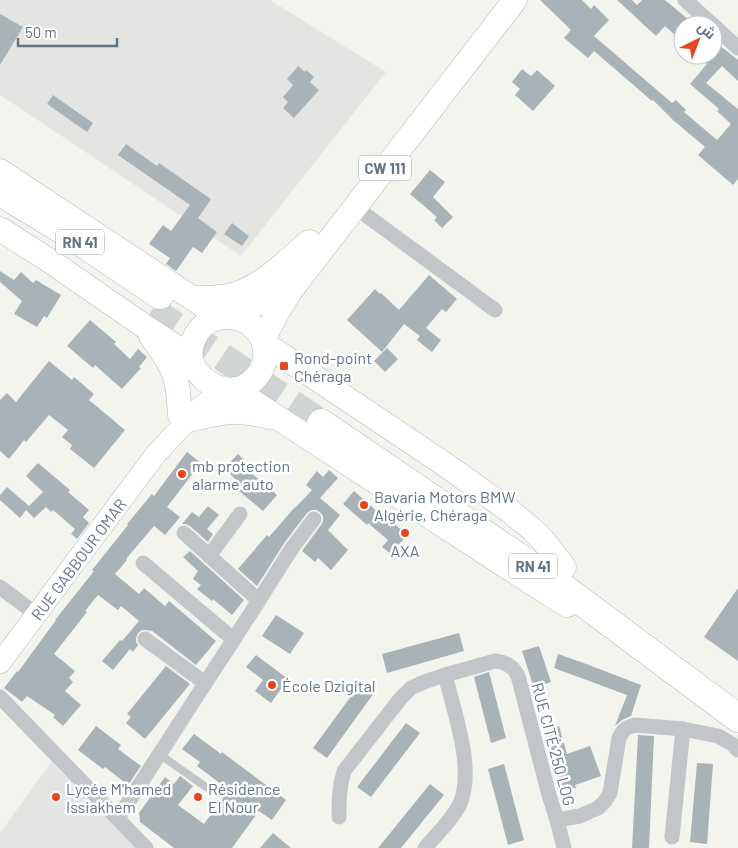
<svg xmlns="http://www.w3.org/2000/svg" width="738" height="848" font-family="Barlow,Cairo,sans-serif">
	<style>
		.built { fill: #e4e5e3 }
		.building { fill: #a9b2b6 }
		.lines { fill: none; stroke-linecap: round; stroke-linejoin: round }
		.highway-tunnel { stroke: #d0d4d4; stroke-width: 28; stroke-dasharray: 28 14; stroke-linecap: butt }
		.secondary-casing { stroke: #b2b8bc; stroke-width: 22 }
		.primary-casing { stroke: #b3b8bb; stroke-width: 25 }
		.highway-casing { stroke: #b3b6b9; stroke-width: 29 }
		.lane { stroke: #c3c6c9; stroke-width: 8 }
		.street { stroke: #c3c6c9; stroke-width: 15 }
		.secondary { stroke: #fff; stroke-width: 21 }
		.primary { stroke: #fff; stroke-width: 24 }
		.highway { stroke: #fff; stroke-width: 28 }
		.poi-dot { fill: #e6461d; stroke: #fff; stroke-width: 2 }
		.labels { text-anchor: middle; dominant-baseline: central; stroke-width: 5; stroke-linejoin: round; paint-order: stroke }
		.shield { fill: #fff; stroke: #919ea7; stroke-width: 1 }
		.shield-label { font-size: 15px; font-weight: bold; fill: #627481 }
		.poi-label { font-size: 16px; fill: #627481; stroke: #fff; text-anchor: start }
		.street-label { font-size: 16px; fill: #627481; stroke: #fff }
	</style>
	<rect width="100%" height="100%" fill="#f4f4ef"/>
	<!-- built -->
	<g class="built">
		<polygon points="0,0 270,0 386,72 241,256 0,95"/>
		<polygon points="51,762 136,848 0,848 0,833"/>
	</g>
	<!-- building -->
	<g class="building">
		<polygon points="540,0 582,0 591,9 594,5 609,20 594,36 672,103 676,100 686,110 684,112 717,140 731,124 717,111 719,109 690,84 707,64 697,55 713,55 713,40 738,60 738,81 722,66 706,83 738,109 738,179 733,185 698,155 705,147 673,120 653,100 652,101 594,51 588,58 564,38 571,30"/>
		<polygon points="617,0 632,0 637,5 642,0 665,0 695,25 683,25 683,42 665,26 656,36"/>
		<polygon points="0,14 23,27 0,65"/>
		<polygon points="298,66 305,72 306,70 314,77 310,82 319,90 294,118 283,108 288,102 283,97 293,85 287,79"/>
		<polygon points="522,69 531,76 537,70 555,86 533,111 515,95 520,89 512,82"/>
		<polygon points="53,95 93,123 87,132 47,104"/>
		<polygon points="126,144 157,166 159,163 211,199 198,218 217,232 202,253 193,247 176,271 166,264 170,258 149,244 163,225 171,231 190,205 118,155"/>
		<polygon points="430,170 445,182 433,197 453,217 442,228 434,220 437,217 410,194"/>
		<polygon points="232,223 249,236 242,246 224,234"/>
		<polygon points="0,271 14,280 21,272 33,283 36,280 61,295 47,318 44,316 37,327 14,314 22,301 0,282"/>
		<polygon points="429,275 457,299 446,312 442,309 426,328 441,340 432,352 417,340 420,336 404,324 382,352 347,320 375,289 380,294 381,293 399,310"/>
		<polygon points="90,320 116,342 114,344 130,359 138,349 147,357 139,367 141,368 122,389 95,365 93,368 67,346"/>
		<polygon points="387,348 398,359 385,372 374,361"/>
		<polygon points="49,361 72,380 74,377 94,394 89,400 125,430 94,468 70,449 72,445 62,437 68,430 49,415 26,442 24,440 9,459 0,451 0,400 7,393 16,402"/>
		<polygon points="187,452 201,463 167,507 180,517 165,535 154,526 126,559 127,560 115,574 139,594 144,588 165,606 169,601 216,641 196,665 151,630 151,631 146,630 142,630 138,633 136,638 136,642 138,645 133,652 130,649 113,670 102,661 120,640 122,641 139,621 121,606 118,610 98,595 85,611 87,612 54,654 75,671 69,678 73,682 65,691 81,705 63,726 53,717 55,715 27,696 22,702 4,688 17,671 18,672 56,620 55,620 94,571 92,570 128,525 127,524 152,494 154,496"/>
		<polygon points="238,454 251,467 248,470 277,495 263,511 239,491 243,487 224,468"/>
		<polygon points="38,463 70,490 68,492 89,510 83,517 89,523 77,539 71,534 75,529 53,510 51,512 46,507 34,518 26,510 20,518 0,500 0,495 7,487 29,506 43,492 26,476"/>
		<polygon points="329,470 338,478 320,498 340,515 328,530 348,550 331,570 318,558 315,562 302,551 321,525 323,521 323,516 320,512 316,510 311,510 307,513 285,542 257,586 238,569 267,535 269,537 295,507 295,508 312,490 306,485 317,471 323,477"/>
		<polygon points="354,491 388,521 389,519 407,535 391,554 382,547 388,540 368,523 367,525 343,504"/>
		<polygon points="208,506 219,515 207,529 213,534 208,542 190,526 186,524 182,524 192,512 199,517"/>
		<polygon points="190,551 244,600 232,615 213,599 212,601 197,589 201,585 193,579 198,571 183,557"/>
		<polygon points="738,588 738,661 704,637"/>
		<polygon points="276,615 304,633 290,654 262,636"/>
		<polygon points="459,633 464,651 387,673 382,654"/>
		<polygon points="539,646 551,682 534,688 522,651"/>
		<polygon points="558,654 581,662 641,685 631,716 622,720 615,726 627,695 554,668"/>
		<polygon points="256,655 288,679 271,703 255,691 263,680 246,667"/>
		<polygon points="166,666 190,684 145,739 126,723 131,717 127,714"/>
		<polygon points="489,672 506,738 491,743 474,677"/>
		<polygon points="360,684 374,693 327,758 313,748"/>
		<polygon points="406,723 420,733 371,797 357,787"/>
		<polygon points="96,726 121,745 118,749 141,766 128,785 105,767 103,769 78,750"/>
		<polygon points="559,726 567,754 590,746 601,776 575,785 576,788 567,790 565,786 562,787 546,731"/>
		<polygon points="194,734 221,754 222,752 286,800 272,820 259,811 232,848 174,848 140,822 139,813 165,777 174,784 180,776 193,786 178,805 204,824 229,790 197,766 200,762 182,749"/>
		<polygon points="638,735 654,736 649,848 632,848"/>
		<polygon points="697,763 713,764 707,844 690,842"/>
		<polygon points="504,764 524,840 508,845 488,769"/>
		<polygon points="430,784 444,795 401,848 378,848"/>
		<polygon points="273,833 291,848 260,848"/>
	</g>
	<g class="lines">
		<!-- highway-tunnel -->
		<polyline class="highway-tunnel" points="152,310 321,423"/>
		<!-- secondary casing -->
		<g class="secondary-casing">
			<g id="secondary">
				<path id="s1" d="M0,663L156,454L197,410L207,402L232,390"/>
			</g>
		</g>
		<!-- primary casing -->
		<g class="primary-casing">
			<g id="primary">
				<polyline points="0,171 221,317"/>
				<polyline points="0,229 50,261 144,326 190,356"/>
				<path d="M192,298C204,298 216,298 228,296C261,289 284,263 309,242"/>
				<path d="M221,317C233,316 244,318 253,327C287,357 244,413 204,379C200,375 196,371 194,367C185,351 195,329 210,321C214,319 218,318 221,317Z"/>
				<path d="M237,318C259,305 275,285 291,265"/>
				<path d="M151,336C158,346 166,356 171,367C178,381 179,399 180,415"/>
				<polyline points="263,340 279,309 291,290 515,0"/>
				<polyline points="265,344 440,461 506,508 532,529 542,539 564,567"/>
				<polyline points="235,390 535,585 567,605"/>
				<path d="M185,421C217,413 237,408 269,417"/>
			</g>
		</g>
		<!-- highway casing -->
		<g class="highway-casing">
			<g id="highway">
				<polyline points="0,192 66,232 160,295"/>
				<polyline points="321,423 558,584 738,718"/>
			</g>
		</g>
		<!-- lane -->
		<polyline class="lane" points="159,754 206,787"/>
		<!-- street -->
		<g class="street">
			<polyline points="685,0 713,25"/>
			<polyline points="713,25 738,48"/>
			<polyline points="355,207 495,310"/>
			<polyline points="209,556 240,514"/>
			<polyline points="143,563 233,639"/>
			<polyline points="0,587 37,615"/>
			<polyline points="256,605 292,548 314,519"/>
			<polyline points="145,639 205,683"/>
			<polyline points="0,697 146,848"/>
			<path d="M339,817C339,800 339,788 344,771L400,699L411,688L424,682L445,675"/>
			<polyline points="118,818 256,605 257,599 184,533"/>
			<polyline points="557,820 564,848"/>
			<polyline points="672,837 683,729"/>
			<path d="M425,848C436,835 450,822 459,806C476,772 454,711 445,675L495,661C506,662 513,666 518,676L549,795L557,820L580,816L598,808L605,801L610,793L619,738C623,730 626,727 635,725L683,729L718,736L732,744L738,750"/>
		</g>
		<!-- secondary -->
		<use href="#secondary" class="secondary"/>
		<!-- primary -->
		<use href="#primary" class="primary"/>
		<!-- highway -->
		<use href="#highway" class="highway"/>
	</g>
	<!-- markers -->
	<g class="poi-dot">
		<rect x="279" y="361" width="10" height="10" rx="2.5"/>
		<circle cx="182" cy="474" r="5"/>
		<circle cx="364" cy="505" r="5"/>
		<circle cx="405" cy="533" r="5"/>
		<circle cx="272" cy="685" r="5"/>
		<circle cx="56" cy="797" r="5"/>
		<circle cx="198" cy="797" r="5"/>
	</g>
	<g class="labels">
		<!-- shield labels -->
		<g class="shield">
			<rect x="359" y="155.5" width="52" height="25" rx="4"/>
			<rect x="56" y="229.5" width="48" height="25" rx="4"/>
			<rect x="509" y="553.5" width="48" height="25" rx="4"/>
		</g>
		<g class="shield-label">
			<text x="385" y="168">CW 111</text>
			<text x="80" y="242">RN 41</text>
			<text x="533" y="566">RN 41</text>
		</g>
		<!-- poi labels -->
		<g class="poi-label">
			<text x="294" y="357">Rond-point<tspan x="294" dy="18">Chéraga</tspan></text>
			<text x="192" y="465">mb protection<tspan x="192" dy="18">alarme auto</tspan></text>
			<text x="374" y="496">Bavaria Motors BMW<tspan x="374" dy="18">Algérie, Chéraga</tspan></text>
			<text x="405" y="550" text-anchor="middle">AXA</text>
			<text x="282" y="685">École Dzigital</text>
			<text x="66" y="788">Lycée M'hamed<tspan x="66" dy="18">Issiakhem</tspan></text>
			<text x="208" y="788">Résidence<tspan x="208" dy="18">El Nour</tspan></text>
		</g>
		<!-- street labels -->
		<g class="street-label">
			<text stroke="none"><textPath href="#s1" startOffset="130">RUE GABBOUR OMAR</textPath></text>
			<text transform="translate(554 744) rotate(75)">RUE CITÉ 250 LOG</text>
		</g>
	</g>
	<!-- north arrow -->
	<g transform="translate(698 40) rotate(42)"><circle r="24" fill="#ffffff" stroke="#c0c7cd"/>
	<path d="M0-4L9 19L0 12L-9 19Z" fill="#e6461d"/>
	<text y="-8" font-size="14" font-weight="bold" text-anchor="middle" fill="#627481">ش</text>
	</g>
	<!-- scale -->
	<path d="M18 38v8h99v-8" fill="none" stroke="#627481" stroke-width="2.5"/>
	<text x="25" y="38" font-size="15" fill="#627481" stroke="#ffffff" stroke-width="4" paint-order="stroke">50 m</text>
</svg>
